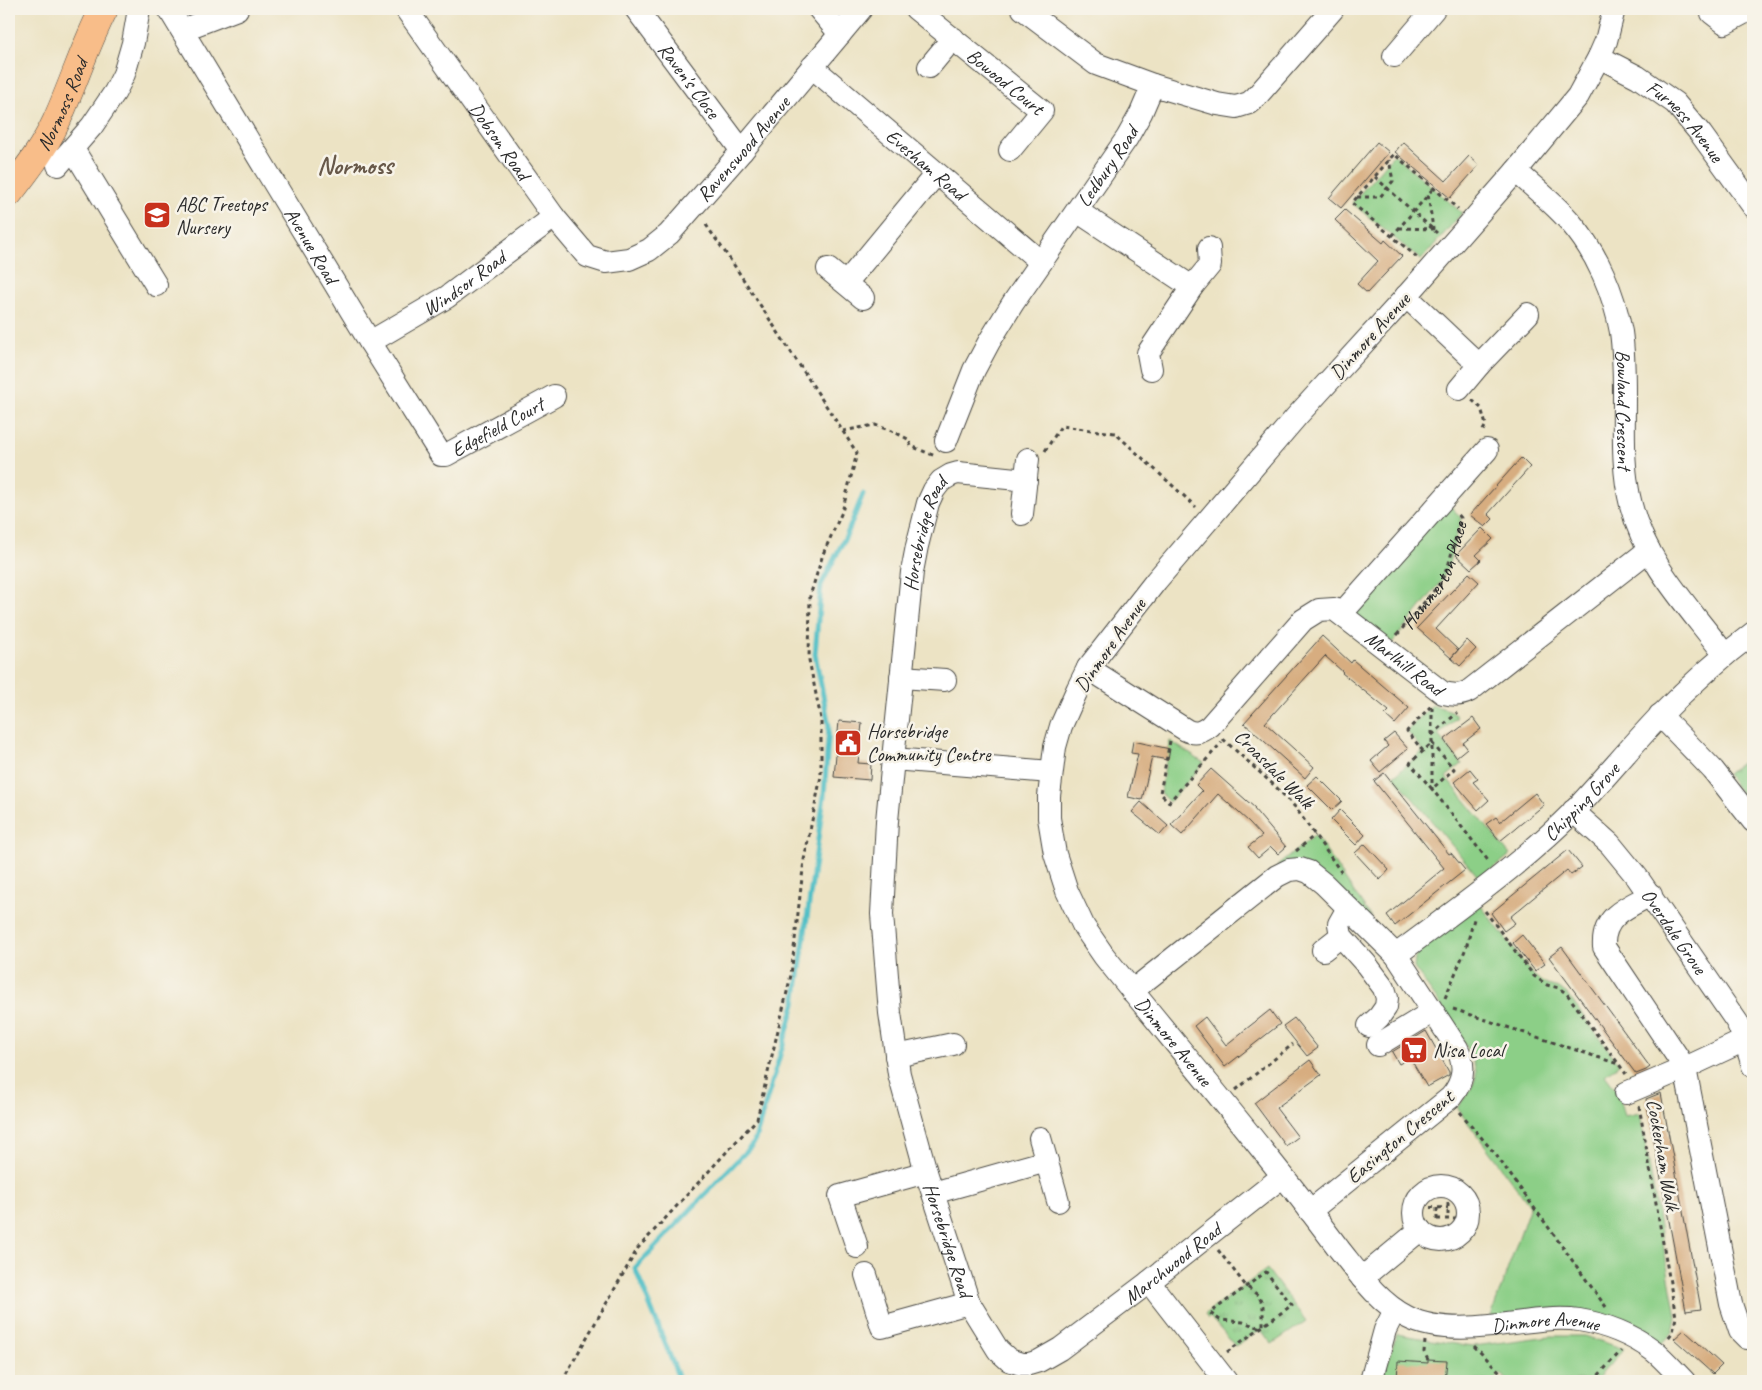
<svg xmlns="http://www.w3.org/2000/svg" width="1762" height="1390" font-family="Caveat,sans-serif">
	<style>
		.green { fill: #8ccf87; stroke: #5c7d59 }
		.park { fill: url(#park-tufts); stroke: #5c7d59 }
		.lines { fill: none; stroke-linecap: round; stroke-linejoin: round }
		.stream { stroke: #51bfc6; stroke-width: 5 }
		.building { fill: #d7ad80 }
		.minor-casing { stroke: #484742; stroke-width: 24 }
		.major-casing { stroke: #484742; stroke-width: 29 }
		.path { stroke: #484742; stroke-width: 3; stroke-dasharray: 4 4; stroke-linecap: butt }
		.minor { stroke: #fff; stroke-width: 22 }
		.major { stroke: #f8bd89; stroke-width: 28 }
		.labels { text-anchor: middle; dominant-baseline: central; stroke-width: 5; stroke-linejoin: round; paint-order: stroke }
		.street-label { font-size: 20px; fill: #2b2b2b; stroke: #f7f3e8 }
		.poi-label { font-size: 20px; fill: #2b2b2b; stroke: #f7f3e8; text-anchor: start }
		.district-label { font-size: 25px; font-weight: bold; fill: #675849; stroke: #f7f3e8 }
	</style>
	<defs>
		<pattern id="park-tufts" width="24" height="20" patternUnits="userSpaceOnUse" patternTransform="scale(1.25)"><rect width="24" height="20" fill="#8ccf87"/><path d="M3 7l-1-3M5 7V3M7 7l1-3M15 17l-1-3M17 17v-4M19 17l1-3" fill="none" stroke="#73a86f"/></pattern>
	</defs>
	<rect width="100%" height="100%" fill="#f7f3e8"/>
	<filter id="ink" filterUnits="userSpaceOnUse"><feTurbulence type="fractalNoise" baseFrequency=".02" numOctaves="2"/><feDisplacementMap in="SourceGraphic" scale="10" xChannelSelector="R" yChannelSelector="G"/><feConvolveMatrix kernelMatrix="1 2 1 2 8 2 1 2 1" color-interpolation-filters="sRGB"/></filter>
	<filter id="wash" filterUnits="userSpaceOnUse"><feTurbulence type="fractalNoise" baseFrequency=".0096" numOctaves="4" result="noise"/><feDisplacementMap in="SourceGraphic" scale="20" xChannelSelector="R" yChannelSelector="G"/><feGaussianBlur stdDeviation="1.12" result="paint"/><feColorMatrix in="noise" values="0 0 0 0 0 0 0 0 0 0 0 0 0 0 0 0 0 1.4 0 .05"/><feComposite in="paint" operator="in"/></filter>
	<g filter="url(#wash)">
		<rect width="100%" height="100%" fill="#ece3c4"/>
		<!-- green -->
		<g class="green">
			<polygon points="1394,154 1462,213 1421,260 1352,203"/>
			<polygon points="1447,502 1461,518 1449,563 1441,582 1391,644 1349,611"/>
			<polygon points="1432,705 1452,711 1457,717 1438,735 1462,764 1446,777 1510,855 1480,879 1394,776 1423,751 1407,731"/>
			<polygon points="1170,741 1204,763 1169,802 1160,793"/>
			<polygon points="1315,835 1371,917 1354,910 1277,866"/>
			<path d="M1479,903L1534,976L1547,985L1559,988L1567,994L1619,1064L1605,1075L1619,1094L1625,1116L1640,1113L1676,1317L1673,1332L1658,1348L1641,1332L1490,1319L1530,1206L1457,1108C1464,1098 1474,1088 1476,1075C1478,1054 1428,987 1414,968L1415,958L1419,949Z"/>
			<polygon points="1397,1334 1455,1344 1474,1346 1550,1336 1585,1336 1624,1349 1595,1381 1509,1381 1501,1374 1494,1381 1383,1381 1385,1369"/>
		</g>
		<!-- park -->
		<g class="park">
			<polygon points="1753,754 1753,810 1727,774"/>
			<polygon points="1267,1269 1306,1321 1272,1344 1261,1330 1235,1346 1210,1317 1208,1319 1205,1314"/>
		</g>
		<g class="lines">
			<!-- stream -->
			<polyline class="stream" points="680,1381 635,1268 754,1143 795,1004 824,796 829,726 815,654 821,585 848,532 863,494"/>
		</g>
		<g id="blocks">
			<!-- building -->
			<g class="building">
				<polygon points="1377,142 1389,152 1341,208 1329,198"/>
				<polygon points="1403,142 1446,181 1469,156 1479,165 1450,198 1395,152"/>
				<polygon points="1345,210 1383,243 1385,240 1402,256 1367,293 1357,284 1378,261 1335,220"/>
				<polygon points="1521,458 1530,467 1488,514 1493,519 1485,527 1470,515"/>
				<polygon points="1482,528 1493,539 1476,555 1481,560 1471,569 1456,555"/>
				<polygon points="1469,573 1479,582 1436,629 1458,650 1451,658 1417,628"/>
				<polygon points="1322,636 1351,663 1353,660 1409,708 1395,724 1385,715 1389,711 1342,673 1343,672 1325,656 1265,723 1314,767 1305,778 1244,723"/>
				<polygon points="1467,640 1476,649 1460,666 1451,658"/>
				<polygon points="1473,718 1481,729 1463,743 1467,748 1456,757 1444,740"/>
				<polygon points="839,721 862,723 858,763 871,764 870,780 834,777"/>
				<polygon points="1394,733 1408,749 1380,772 1371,761 1388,746 1384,741"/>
				<polygon points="1133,741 1170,749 1168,760 1152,757 1142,800 1128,797 1138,754 1131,753"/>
				<polygon points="1211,769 1255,808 1254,809 1286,847 1278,854 1271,847 1258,858 1248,847 1262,836 1249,822 1218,794 1182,835 1171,825 1202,791 1196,785"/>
				<polygon points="1470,769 1478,779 1473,782 1489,800 1478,810 1454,782"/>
				<polygon points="1384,773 1449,854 1451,853 1465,870 1395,926 1387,915 1444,868 1374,781"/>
				<polygon points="1317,776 1342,801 1332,810 1307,785"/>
				<polygon points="1535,793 1544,805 1500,841 1486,824 1496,817 1500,822"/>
				<polygon points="1141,802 1168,826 1160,835 1132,812"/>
				<polygon points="1340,810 1365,835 1356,845 1331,820"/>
				<polygon points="1365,844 1389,870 1380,880 1355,853"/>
				<polygon points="1568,850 1582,867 1571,875 1567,870 1510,917 1515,923 1504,931 1491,913"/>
				<polygon points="1522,935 1545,964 1535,971 1513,943"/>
				<polygon points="1562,947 1650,1067 1646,1070 1636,1074 1549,957"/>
				<polygon points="1270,1010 1280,1024 1225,1067 1194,1026 1205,1017 1226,1045"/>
				<polygon points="1294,1018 1318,1048 1307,1056 1283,1026"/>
				<polygon points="1426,1031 1449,1072 1449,1075 1427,1087 1410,1058 1399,1064 1392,1052"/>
				<polygon points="1310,1060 1321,1075 1276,1108 1298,1137 1286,1146 1254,1103"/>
				<polygon points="1661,1093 1701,1309 1686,1311 1646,1099"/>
				<polygon points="1684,1330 1722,1365 1713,1374 1674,1339"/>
				<polygon points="1428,1360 1447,1361 1445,1381 1397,1381 1398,1361 1428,1363"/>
			</g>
		</g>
	</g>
	<g filter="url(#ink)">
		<use href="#blocks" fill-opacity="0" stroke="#484742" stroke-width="1"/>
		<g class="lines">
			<!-- minor casing -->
			<g class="minor-casing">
				<g id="minor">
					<path id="s2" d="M169,9L370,342L441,455H446L554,396"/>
					<path id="s3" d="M406,9L554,217L587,256L606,262L629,259L649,250L669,234L742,151L861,9"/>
					<path id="s4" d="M636,9L742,151"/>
					<polyline points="819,9 840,34"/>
					<path id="s5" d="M916,9L1042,111L1010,150"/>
					<polyline points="1023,9 1096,64 1153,85 1217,104 1236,107 1249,103 1256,97 1333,9"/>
					<path id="s6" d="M1614,9L1606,41L1599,57L1578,96L1516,171L1403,300L1297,416L1156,581L1088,668L1078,688L1061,726L1055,747L1049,796V818L1055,854L1067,891L1084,927L1104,956C1163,1029 1224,1101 1282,1175C1302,1199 1320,1224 1339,1249C1359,1274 1378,1302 1407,1317C1432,1330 1464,1329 1491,1326C1518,1323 1552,1316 1579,1320C1605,1324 1633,1335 1654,1351C1665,1360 1674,1371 1684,1381"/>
					<polyline points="1712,13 1725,23 1751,9"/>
					<polyline points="182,30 237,9"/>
					<polyline points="1394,56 1434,9"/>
					<path id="s7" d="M1599,57L1638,77L1675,103L1701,134L1753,206"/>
					<path id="s8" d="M812,67L1041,262"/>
					<polyline points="929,67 953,38"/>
					<polyline points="73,149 156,285"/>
					<polyline points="58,165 92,126 115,92 124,74 133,43 139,9"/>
					<path id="s9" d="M1516,171C1534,188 1555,204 1571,223C1597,253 1614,293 1621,332C1624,353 1624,375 1624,396C1624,432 1622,470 1631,505C1646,564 1690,608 1725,655"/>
					<polyline points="1077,211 1192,287"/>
					<polyline points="828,269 863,298"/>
					<polyline points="846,283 936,174"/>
					<polyline points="1406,296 1479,365 1459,389"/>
					<path id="s10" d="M370,342L447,297L554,217"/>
					<polyline points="1479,365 1528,314"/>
					<polyline points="1151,369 1148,353 1192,287 1210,265 1209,248"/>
					<path id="s11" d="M946,441L974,370L989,342L1013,303L1127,138L1141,113L1153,85"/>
					<polyline points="1022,514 1028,459"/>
					<polyline points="1342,613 1487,450"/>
					<path id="s12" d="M1088,668L1186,730C1196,735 1202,732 1210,726L1303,620L1319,610L1334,609L1443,693C1453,695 1460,696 1469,691L1649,550"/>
					<polyline points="901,677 945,680"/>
					<polyline points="1660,715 1713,770 1753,821"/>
					<path id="s13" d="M893,759L912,572L917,546L928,503L934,490L941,481L951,475L958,473L1026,480"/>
					<path id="s14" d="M1051,772L893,759L887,821L882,914L890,1013L899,1074L926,1172L969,1303L998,1350L1009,1360L1021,1364H1029L1039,1361L1060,1349L1149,1282L1283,1176"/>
					<path id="s15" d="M1573,811L1610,844L1637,877L1737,1022L1745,1040L1753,1066"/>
					<path d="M1651,895C1627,907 1602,916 1604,947L1685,1068L1731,1304L1740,1331L1747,1338H1753"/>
					<polyline points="1348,908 1339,924 1341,936 1366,964 1384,988 1387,998 1386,1007 1379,1017 1369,1026"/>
					<polyline points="1323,950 1341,936"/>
					<path id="s16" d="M1396,955C1456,910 1519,866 1573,812C1603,781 1630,747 1660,716C1689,686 1720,658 1753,633"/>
					<path d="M1132,991L1277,876L1289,870L1300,869L1309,872L1324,884L1396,955L1457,1048C1466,1066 1464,1081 1451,1097L1310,1211"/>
					<polyline points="1378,1045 1432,1012"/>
					<polyline points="896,1056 953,1044"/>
					<polyline points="1626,1093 1685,1068 1745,1040"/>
					<polyline points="1040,1138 1058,1201"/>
					<circle cx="1441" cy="1213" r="27"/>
					<polyline points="933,1193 1047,1161"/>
					<polyline points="857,1247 840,1196 926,1172"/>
					<polyline points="866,1275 882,1327 969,1303"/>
					<polyline points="1362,1278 1420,1230"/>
					<polyline points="1149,1282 1226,1381"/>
					<polyline points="1371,1381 1385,1330 1395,1310"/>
				</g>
			</g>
			<!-- major casing -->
			<g class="major-casing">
				<g id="major">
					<path id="s17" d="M9,193C26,171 44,148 56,122C73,85 85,45 104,9"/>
				</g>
			</g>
			<!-- path -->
			<g class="path">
				<polyline points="1375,177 1437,233"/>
				<polyline points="1357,197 1380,197 1393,181 1389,160"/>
				<polyline points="1399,228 1433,229 1428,194 1434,188"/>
				<polyline points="1392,236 1428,195"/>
				<polyline points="1417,257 1352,203 1389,160 1394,154 1458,209"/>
				<polyline points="1472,400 1481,408 1486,425 1481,434"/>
				<polyline points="843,431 875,425 892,431 908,439 911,446 935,456"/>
				<polyline points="1045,451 1061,426 1115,433 1196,507"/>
				<path id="s1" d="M1397,635L1441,582L1449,563L1461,518L1456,512"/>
				<polyline points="1432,707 1432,789 1490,863"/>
				<polyline points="1432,735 1457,713"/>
				<polyline points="1223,739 1276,787 1295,807 1341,872"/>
				<polyline points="1170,741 1160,793 1169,802 1222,742"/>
				<polygon points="1432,743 1454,769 1432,789 1410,763"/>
				<polyline points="1423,751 1407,731 1432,705"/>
				<polyline points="1296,851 1315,835"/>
				<polyline points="1485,911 1534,976 1547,985 1559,988 1567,994 1626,1074"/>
				<polyline points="1445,998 1466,948 1474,919"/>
				<polyline points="1453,1009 1618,1064"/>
				<polyline points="1236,1090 1293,1044"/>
				<polyline points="1639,1106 1676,1317 1673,1332 1667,1339"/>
				<polyline points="1460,1112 1496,1155 1606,1307"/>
				<polyline points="1448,1187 1448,1219"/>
				<polyline points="1414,1207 1448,1208"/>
				<polyline points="1437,1208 1437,1221"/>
				<polyline points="1437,1219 1467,1219"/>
				<polyline points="1218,1250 1246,1286 1259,1296 1263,1306 1263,1326"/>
				<polyline points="1425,1341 1424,1352 1428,1360"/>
				<polyline points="1474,1346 1509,1381"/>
				<polyline points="1227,1352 1292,1305 1266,1272 1210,1313 1220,1320 1243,1322 1261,1328"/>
				<polyline points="562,1381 638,1248 757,1119 791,975 804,860 821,776 821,719 809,660 810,596 823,554 842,512 857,453 734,265 704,222"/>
				<polyline points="1494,1381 1501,1374"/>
				<polyline points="1593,1381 1621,1351"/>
			</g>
			<!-- minor -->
			<use href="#minor" class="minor"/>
			<!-- major -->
			<use href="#major" class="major"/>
		</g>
	</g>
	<!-- icons -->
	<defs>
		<g id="school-square" transform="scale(1.4375)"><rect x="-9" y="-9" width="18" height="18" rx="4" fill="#c8321e" stroke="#f7f3e8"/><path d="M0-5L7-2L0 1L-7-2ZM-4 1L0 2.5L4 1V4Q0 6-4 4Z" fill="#fff"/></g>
		<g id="civic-square" transform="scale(1.4375)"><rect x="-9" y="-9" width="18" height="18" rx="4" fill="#c8321e" stroke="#f7f3e8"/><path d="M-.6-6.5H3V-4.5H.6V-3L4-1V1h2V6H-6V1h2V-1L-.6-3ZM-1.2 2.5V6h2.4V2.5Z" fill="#fff"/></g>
		<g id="supermarket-square" transform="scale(1.4375)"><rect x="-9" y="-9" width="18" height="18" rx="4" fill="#c8321e" stroke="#f7f3e8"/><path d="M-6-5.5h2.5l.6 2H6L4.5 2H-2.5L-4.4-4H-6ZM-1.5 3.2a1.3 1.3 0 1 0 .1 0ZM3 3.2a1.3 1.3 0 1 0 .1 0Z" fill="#fff"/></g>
	</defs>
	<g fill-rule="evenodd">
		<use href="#school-square" x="157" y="215"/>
		<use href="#civic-square" x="848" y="743"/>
		<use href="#supermarket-square" x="1414" y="1050"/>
	</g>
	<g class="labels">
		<!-- street labels -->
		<g class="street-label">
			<text stroke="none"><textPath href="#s4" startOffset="89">Raven's Close</textPath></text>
			<text stroke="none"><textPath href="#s5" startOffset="115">Bowood Court</textPath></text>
			<text stroke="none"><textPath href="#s17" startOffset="104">Normoss Road</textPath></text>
			<text stroke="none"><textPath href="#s7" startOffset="109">Furness Avenue</textPath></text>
			<text stroke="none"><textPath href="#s3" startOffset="162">Dobson Road</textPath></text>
			<text stroke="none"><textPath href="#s3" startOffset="510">Ravenswood Avenue</textPath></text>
			<text stroke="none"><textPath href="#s8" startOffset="150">Evesham Road</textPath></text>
			<text stroke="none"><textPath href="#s11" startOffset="320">Ledbury Road</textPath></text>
			<text stroke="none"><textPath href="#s2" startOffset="276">Avenue Road</textPath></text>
			<text stroke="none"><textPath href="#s10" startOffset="111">Windsor Road</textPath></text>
			<text transform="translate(1370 336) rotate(-48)">Dinmore Avenue</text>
			<text stroke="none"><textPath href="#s9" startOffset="275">Bowland Crescent</textPath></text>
			<text stroke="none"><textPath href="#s2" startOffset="586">Edgefield Court</textPath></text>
			<text stroke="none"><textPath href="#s13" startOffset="228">Horsebridge Road</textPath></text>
			<text stroke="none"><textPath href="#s1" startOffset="72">Hammerton Place</textPath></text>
			<text transform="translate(1110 645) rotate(-55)">Dinmore Avenue</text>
			<text stroke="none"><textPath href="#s12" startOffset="406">Marlhill Road</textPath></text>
			<text transform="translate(1274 769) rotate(45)">Croasdale Walk</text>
			<text stroke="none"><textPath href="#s16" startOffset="241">Chipping Grove</textPath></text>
			<text stroke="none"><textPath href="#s15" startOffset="158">Overdale Grove</textPath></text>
			<text stroke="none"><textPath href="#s6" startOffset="1266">Dinmore Avenue</textPath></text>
			<text transform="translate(1400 1137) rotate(-40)">Easington Crescent</text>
			<text transform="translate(1663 1155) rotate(80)">Cockerham Walk</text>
			<text stroke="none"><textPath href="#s14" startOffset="648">Horsebridge Road</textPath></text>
			<text stroke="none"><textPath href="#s14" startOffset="981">Marchwood Road</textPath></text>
			<text stroke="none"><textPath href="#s6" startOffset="1769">Dinmore Avenue</textPath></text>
		</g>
		<!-- poi labels -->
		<g class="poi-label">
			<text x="176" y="204">ABC Treetops<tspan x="176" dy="23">Nursery</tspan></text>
			<text x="867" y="731">Horsebridge<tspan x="867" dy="23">Community Centre</tspan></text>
			<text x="1433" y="1050">Nisa Local</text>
		</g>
		<!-- district labels -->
		<g class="district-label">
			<text x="355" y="166">Normoss</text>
		</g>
	</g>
	<!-- margin -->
	<rect width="1762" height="1390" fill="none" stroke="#f7f3e8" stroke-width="30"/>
</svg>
